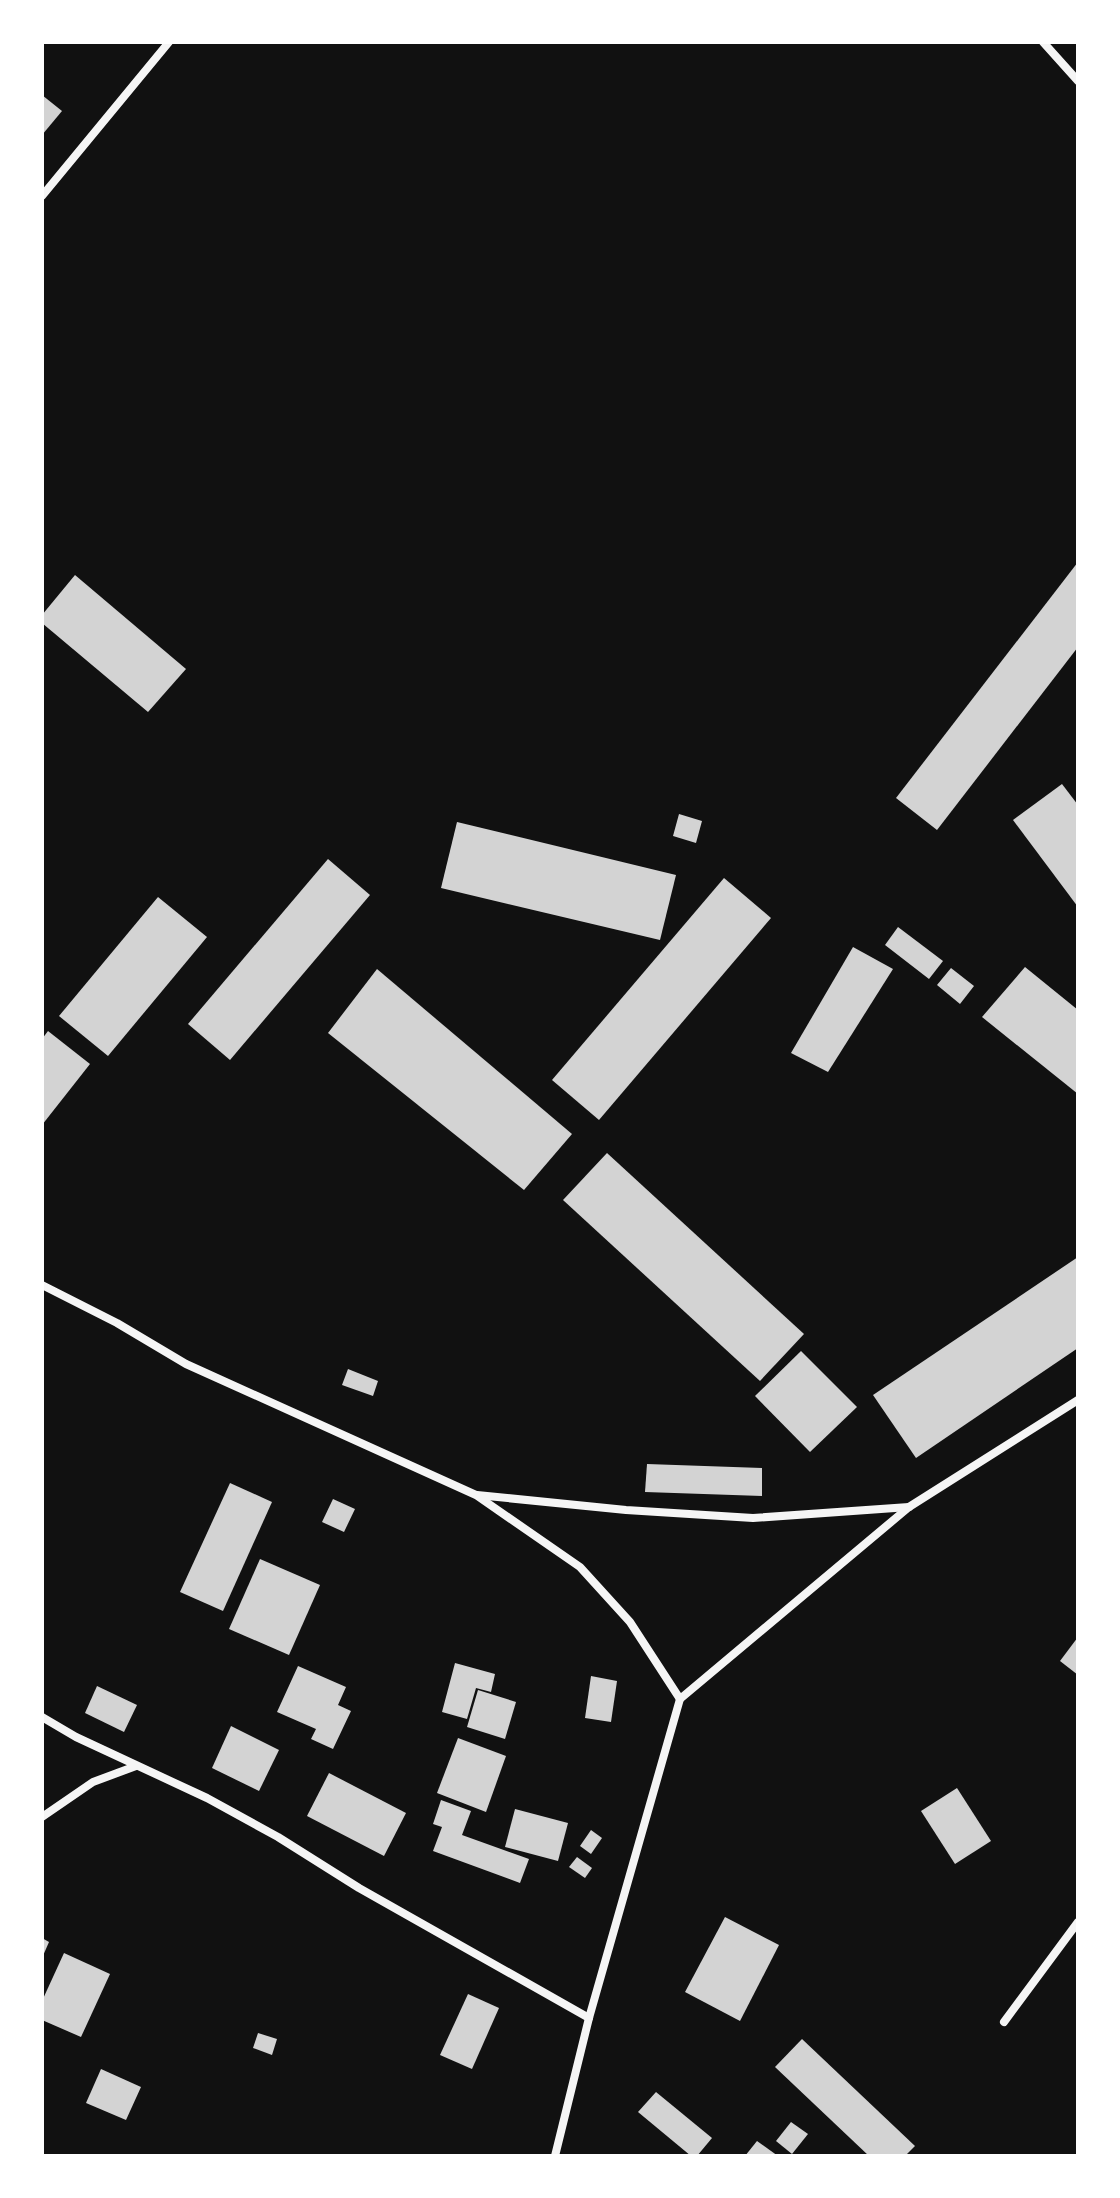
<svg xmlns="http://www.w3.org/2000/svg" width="1120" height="2198" font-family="'DejaVu Sans',sans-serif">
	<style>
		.building { fill: #d3d3d3 }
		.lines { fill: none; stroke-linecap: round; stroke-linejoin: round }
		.minor { stroke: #f5f5f5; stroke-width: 8 }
	</style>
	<rect width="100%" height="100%" fill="#111"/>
	<!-- building -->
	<g class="building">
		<polygon points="42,95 62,111 42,135"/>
		<polygon points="1078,562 1078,647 937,830 896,798"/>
		<polygon points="75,575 186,669 148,712 42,623 42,615"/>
		<polygon points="1062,784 1078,805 1078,907 1013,820"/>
		<polygon points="679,814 702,821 696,843 673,836"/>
		<polygon points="457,822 676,875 660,940 441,888"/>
		<polygon points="328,859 370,895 230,1060 188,1024"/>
		<polygon points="724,878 771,918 599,1120 552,1080"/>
		<polygon points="158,897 207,937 108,1056 59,1016"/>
		<polygon points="898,927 943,961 929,979 885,945"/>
		<polygon points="853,947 893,969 828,1072 791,1053"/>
		<polygon points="1025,967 1078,1010 1078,1094 982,1017"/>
		<polygon points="951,968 974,986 960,1004 937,985"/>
		<polygon points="377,969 572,1134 524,1190 328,1033"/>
		<polygon points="48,1031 90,1064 42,1125 42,1039"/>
		<polygon points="607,1153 804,1334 760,1381 563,1200"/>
		<polygon points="1078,1257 1078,1348 916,1458 873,1395"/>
		<polygon points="801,1351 857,1407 810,1452 755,1396"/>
		<polygon points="348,1369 378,1381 373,1396 342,1385"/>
		<polygon points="647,1464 762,1468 762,1496 645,1492"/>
		<polygon points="230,1483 272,1502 223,1611 180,1592"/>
		<polygon points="333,1499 355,1509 344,1532 322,1522"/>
		<polygon points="260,1559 320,1585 289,1655 229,1629"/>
		<polygon points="1078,1637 1078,1675 1060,1661"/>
		<polygon points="455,1663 495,1674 491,1692 476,1688 467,1719 442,1712"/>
		<polygon points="298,1666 346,1687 338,1705 351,1711 333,1749 311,1739 316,1729 277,1712"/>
		<polygon points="591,1676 617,1681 611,1722 585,1718"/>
		<polygon points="97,1686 137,1705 124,1732 85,1713"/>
		<polygon points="478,1690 516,1702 505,1739 467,1727"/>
		<polygon points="231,1726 279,1750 259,1791 212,1768"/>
		<polygon points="458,1738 506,1756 486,1812 437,1793"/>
		<polygon points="329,1773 406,1813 384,1856 307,1816"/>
		<polygon points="957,1788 991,1841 955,1864 921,1811"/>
		<polygon points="441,1800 471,1811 462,1835 529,1859 520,1883 433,1851 442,1827 433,1824"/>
		<polygon points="515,1809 568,1823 558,1861 505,1847"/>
		<polygon points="591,1830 602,1838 591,1854 580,1846"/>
		<polygon points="577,1857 592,1868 585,1878 569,1867"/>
		<polygon points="725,1917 779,1945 740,2021 685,1992"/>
		<polygon points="42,1938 49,1942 42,1958"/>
		<polygon points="64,1953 110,1974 81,2037 42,2020 42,2001"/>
		<polygon points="468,1994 499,2008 472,2069 440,2055"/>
		<polygon points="258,2033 277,2039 272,2055 253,2048"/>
		<polygon points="802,2039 915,2146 905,2156 869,2156 775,2067"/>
		<polygon points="101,2069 141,2087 126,2120 86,2103"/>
		<polygon points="656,2092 712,2138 697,2156 691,2156 638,2112"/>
		<polygon points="791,2122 808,2134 792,2154 776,2141"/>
		<polygon points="757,2141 778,2156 745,2156"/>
	</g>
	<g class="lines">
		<!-- minor -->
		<g class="minor">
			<polyline points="1043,42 1078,81"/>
			<polyline points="42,196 169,42"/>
			<polyline points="42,1285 117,1323 186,1364 476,1495 580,1567 630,1622 680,1699"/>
			<polyline points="477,1495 626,1510 753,1518 909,1507"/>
			<polyline points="42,1717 76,1737 207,1798 278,1837 359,1888 589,2018"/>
			<polyline points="42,1817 93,1782 136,1766"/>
			<polyline points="1004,2022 1078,1922"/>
			<polyline points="555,2156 589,2018 680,1699 909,1507 1078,1400"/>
		</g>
	</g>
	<!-- border -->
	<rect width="1120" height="2198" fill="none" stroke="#ffffff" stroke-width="88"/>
</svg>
